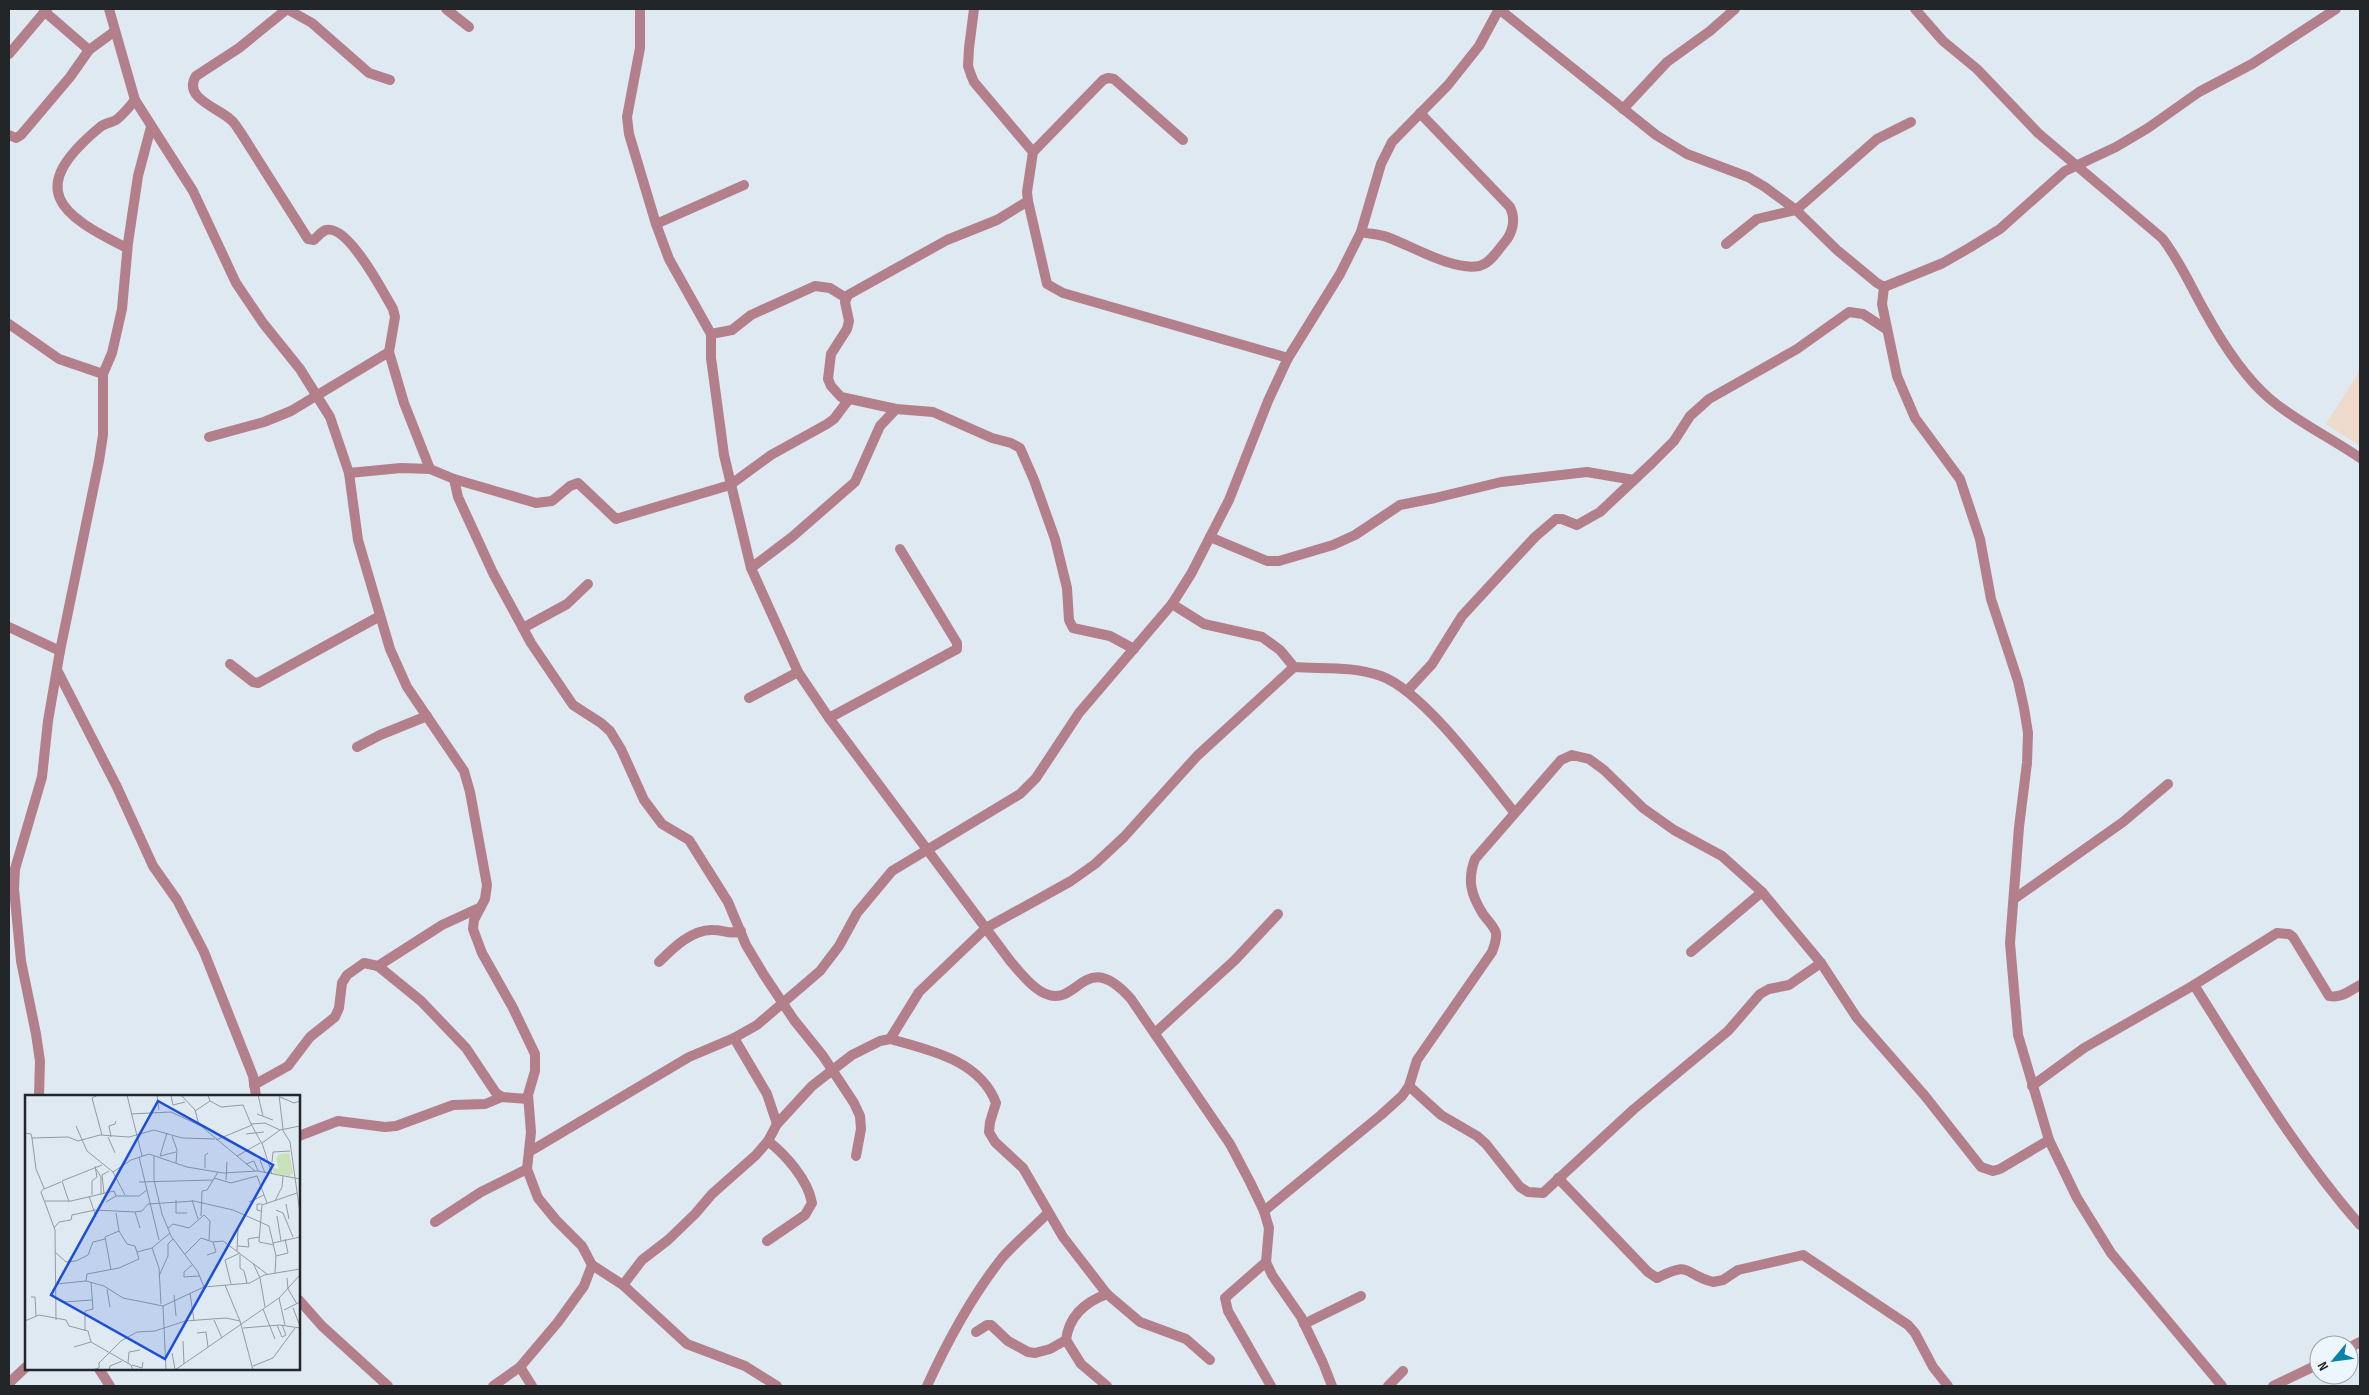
<svg xmlns="http://www.w3.org/2000/svg" width="2369" height="1395" font-family="'Sofia Sans Condensed',sans-serif">
	<style>
		.education { fill: #eedacb }
		.lines { fill: none; stroke-linecap: round; stroke-linejoin: round }
		.minor { stroke: #b27f8b; stroke-width: 10 }
		.inset-road { fill: none; stroke: #939ba2; stroke-width: 1 }
		.view { fill: #1d4ed8; fill-opacity: 0.15; stroke: #1d4ed8; stroke-width: 2.5 }
		.inset-edge { fill: none; stroke: #222629; stroke-width: 2.5 }
	</style>
	<rect width="100%" height="100%" fill="#dfe9f2"/>
	<!-- education -->
	<polygon class="education" points="2360,370 2360,446 2326,424"/>
	<g class="lines">
		<!-- minor -->
		<g class="minor">
			<polyline points="109,9 135,100 193,191 236,283 263,323 300,369 330,417 349,473 358,540 390,649 407,687 464,771 470,792 487,885 485,899 474,920 473,929 482,953 513,1008 535,1054 535,1071 528,1095 531,1132 527,1169 538,1198 556,1220 582,1246 592,1265 623,1285 687,1344 745,1366 777,1386"/>
			<path d="M287,9L239,48L196,76C182,98 219,108 231,120C235,123 238,129 241,133L308,239L314,240C317,237 321,232 326,230C348,224 383,292 393,309L395,317L389,352L404,403L430,469"/>
			<polyline points="287,9 312,23 369,73 390,80"/>
			<polyline points="446,9 469,27"/>
			<path d="M640,9V48L627,117L629,134L656,224L669,259L711,334V358L724,455L751,568L798,672L829,718L1011,962C1021,973 1034,991 1049,995C1079,1004 1086,948 1131,999L1230,1144L1250,1182L1264,1211L1269,1228L1266,1262L1272,1275L1301,1317L1323,1363L1332,1386"/>
			<polyline points="974,9 969,48 968,66 971,75 974,82 1033,152 1027,192 1028,201 1047,284 1063,293 1288,358"/>
			<polyline points="1499,9 1656,135 1687,154 1748,177 1765,187 1796,210 1837,250 1877,283 1884,287 1943,263 1969,248 2000,229 2065,171 2116,147 2148,128 2199,92 2252,64 2336,9"/>
			<path d="M1915,9L1943,41L1977,69L2038,133L2162,238C2180,261 2190,285 2204,310C2221,341 2244,377 2270,399C2297,422 2331,438 2360,458"/>
			<polyline points="44,11 89,50"/>
			<polyline points="9,54 47,9"/>
			<polyline points="1623,109 1667,62 1710,31 1735,9"/>
			<polyline points="9,135 16,138 21,135 70,77 89,50 115,31"/>
			<polyline points="1033,152 1103,80 1108,78 1114,79 1183,140"/>
			<polyline points="1028,201 997,220 947,240 848,295 845,302 849,321 847,329 831,354 828,379 831,386 841,397 896,409 933,412 992,438 1011,443 1020,448 1034,480 1055,539 1067,588 1069,620 1073,628 1110,636 1134,649"/>
			<polyline points="656,224 744,185"/>
			<path d="M1361,232C1369,234 1379,234 1387,237C1412,246 1453,271 1479,266C1490,264 1498,250 1504,243C1513,233 1516,219 1510,207L1420,113"/>
			<polyline points="1726,244 1757,219 1796,210 1877,139 1911,122"/>
			<path d="M127,248C58,214 26,189 99,128C104,123 111,123 116,120C124,114 129,107 135,100"/>
			<polyline points="1884,287 1882,304 1897,376 1915,418 1960,479 1980,539 1991,599 2018,681 2024,708 2028,733 2027,763 2019,827 2010,943 2018,1035 2049,1140 2077,1198 2111,1253 2222,1386"/>
			<polyline points="9,324 59,359 103,374"/>
			<polyline points="711,334 732,330 751,315 815,286 830,288 846,298"/>
			<polyline points="209,437 264,422 291,411 389,352"/>
			<polyline points="349,473 401,468 430,469 454,479 536,503 552,501 570,486 578,483 616,519 730,485 771,455 827,424 834,419 849,399"/>
			<polyline points="454,479 458,497 493,573 531,643 573,705 601,723 610,731 621,749 644,800 662,824 689,840 728,902 746,945 764,975 794,1020 823,1056 854,1103 860,1116 861,1129 856,1156"/>
			<polyline points="1210,537 1267,561 1279,561 1333,545 1355,535 1400,505 1435,498 1501,482 1587,472 1634,480"/>
			<polyline points="751,568 792,537 855,482 880,426 896,409"/>
			<path d="M1172,604L1204,624L1262,637L1280,650L1294,667C1324,669 1352,666 1381,676C1423,691 1485,776 1514,812"/>
			<polyline points="9,627 60,651"/>
			<polyline points="523,628 567,604 588,584"/>
			<polyline points="230,664 253,682 258,683 380,616"/>
			<polyline points="57,670 117,787 153,866 177,900 204,952 253,1076 256,1096"/>
			<polyline points="1407,691 1432,664 1462,616 1535,537 1556,519 1562,519 1577,525 1600,512 1652,463 1674,441 1690,416 1709,399 1797,349 1849,312 1863,314 1886,329"/>
			<polyline points="749,698 798,672"/>
			<polyline points="829,718 957,649 957,643 900,549"/>
			<polyline points="357,747 380,735 427,716"/>
			<polyline points="2014,899 2123,822 2168,784"/>
			<polyline points="1691,952 1762,892"/>
			<path d="M659,962C673,948 692,929 713,930C724,930 731,935 741,931"/>
			<polyline points="378,966 421,1001 466,1048 496,1093 502,1097 528,1099"/>
			<path d="M2194,985C2246,1067 2296,1152 2360,1225"/>
			<polyline points="1155,1033 1235,960 1278,914"/>
			<polyline points="734,1038 767,1094 777,1124"/>
			<polyline points="890,1039 919,992 986,928 1071,881 1095,864 1124,837 1197,756 1294,667"/>
			<polyline points="254,1085 288,1066 310,1037 335,1017 339,1008 342,983 347,975 364,963 378,966 442,925 479,908"/>
			<polyline points="1409,1086 1441,1115 1477,1136 1486,1144 1520,1187 1528,1192 1543,1193 1634,1109 1728,1031 1760,994 1769,989 1789,985 1821,963"/>
			<path d="M2032,1086L2084,1048L2194,985L2277,933L2289,934L2293,937L2329,996C2340,999 2351,990 2360,985"/>
			<polyline points="39,1096 40,1061 36,1034 21,961 14,889 15,869 42,777 48,721 60,651 99,461 103,435 103,374 112,353 122,309 128,243 138,176 151,127"/>
			<polyline points="299,1136 338,1121 385,1127 396,1126 453,1105 485,1104 502,1097"/>
			<polyline points="529,1152 689,1057 734,1038 757,1025 820,971 839,946 857,913 892,871 1020,794 1036,778 1079,713 1172,604 1191,574 1229,500 1268,401 1288,358 1340,274 1361,232 1381,164 1392,142 1448,85 1479,46 1499,9"/>
			<path d="M1558,1178L1648,1272L1657,1278C1693,1260 1682,1274 1713,1282L1723,1280L1738,1270L1803,1255L1908,1325L1915,1333L1933,1367L1948,1386"/>
			<path d="M1264,1211L1381,1115L1402,1096L1409,1086L1417,1060L1492,952C1494,946 1497,940 1496,933C1494,926 1487,920 1483,914C1471,895 1467,880 1475,859L1561,760L1572,755L1589,759L1604,770L1643,808L1674,830L1722,856L1762,892L1821,963L1857,1018L1925,1096L1981,1167L1993,1171L2000,1169L2049,1140"/>
			<polyline points="435,1222 481,1192 527,1169"/>
			<path d="M767,1241L805,1215L812,1203C808,1180 786,1155 768,1141"/>
			<polyline points="1266,1262 1225,1298 1228,1311 1271,1386"/>
			<path d="M623,1285L642,1260L668,1240L695,1214L712,1194L756,1155L768,1141L777,1124L812,1086L852,1055L880,1041L890,1039C929,1050 980,1060 996,1103L990,1122L989,1132L995,1142L1023,1168L1063,1237L1107,1294L1140,1322L1186,1339L1210,1360"/>
			<polyline points="299,1300 322,1326 388,1386"/>
			<polyline points="1304,1324 1361,1296"/>
			<polyline points="976,1332 987,1325 991,1325 1008,1341 1028,1352 1035,1353 1050,1349 1066,1340"/>
			<polyline points="2349,1348 2360,1342"/>
			<polyline points="520,1367 532,1386"/>
			<polyline points="99,1369 110,1386"/>
			<polyline points="9,1383 26,1367"/>
			<polyline points="493,1386 520,1367 558,1322 584,1286 592,1265"/>
			<path d="M927,1386C947,1342 972,1296 1002,1258C1016,1242 1033,1228 1048,1213"/>
			<path d="M1107,1386L1081,1364L1066,1340C1069,1316 1085,1302 1107,1294"/>
			<polyline points="1388,1386 1403,1371"/>
			<polyline points="2273,1386 2319,1364"/>
		</g>
	</g>
	<!-- overview -->
	<g transform="translate(25 1095)">
		<rect width="275" height="275" fill="#dfe9f2"/>
		<path d="M264,58L268,78L264,81L249,78L246,72L254,74L251,64L254,59Z" fill="#c9e1b9"/>
		<path class="inset-road" d="M73,0L67,3L77,40M102,0L117,61M132,0L134,15M156,0L170,15L174,30M183,0L185,6L196,12L218,10L226,29M233,0L238,21M254,0L258,34M146,1L148,10L160,7M255,2L269,8L275,6M170,16L185,6M106,19L146,17L176,31L230,76M232,19L248,25M51,31L62,56L88,77M257,34L265,47L275,118M0,38L6,39L7,43L43,42L53,46L75,40L104,42L129,35L157,43L190,44M221,39L239,37M147,41L152,55L151,68M83,42L90,58M86,42L84,31L90,29L91,26M7,43L11,74L19,93L16,97L30,135L31,225M191,45L227,30M237,49L226,29L240,28L255,35M129,61V85L137,119L146,141L173,177L179,192M135,61L142,38M135,61L151,57M212,61L235,48M114,62L134,145M240,63L235,65L240,78M247,67L248,57L265,56M221,69L229,66L233,76M180,73V60L183,58M71,74L76,82V99M247,79L237,48L255,35L275,31M189,83L206,88L232,81L242,108M201,85L202,67M114,87L188,85M19,94L36,87M79,98L77,80L84,76M67,100V86L72,82L70,71M100,100L88,77L106,65L124,59L162,72L198,78L233,76L275,84M64,101L71,122M151,105V118H162M167,105L173,124M20,106H46L89,96L91,101M250,106L257,92L258,81M44,107L37,86L77,70M81,107L91,101H114L122,95M224,107L239,100M261,109L264,124M251,115L258,118L268,142M236,116L232,115V109H237M110,117L115,133M176,121L177,96L182,95L193,77M252,121L256,146M29,133L34,127L46,125L47,120L70,115L110,117L117,116L123,109L169,106L208,115L244,131L251,161L250,178M143,133L148,129L164,133L179,120L185,126L184,145M248,148L275,142M249,150L234,147L237,110L272,98M213,151L224,152L223,144L234,142M127,153L134,173L136,209M212,156L213,132L220,122M30,157L41,167L51,166L63,160L68,147L80,144M112,157L127,153L145,138M160,159L176,143L188,147L198,146L242,179M182,160L191,157L188,147M215,160V173L219,176L222,188M251,161L263,158L260,144M228,168L235,183L240,212M167,170L159,177V182L174,181M86,175L80,142L94,136M134,181L143,161V149L148,144M262,183L263,194L272,209M61,186L62,179L94,173L114,164L110,151L102,149L94,136L91,118M31,189L61,186L79,191L98,203L138,211M206,189L200,165L215,158M200,190L215,226M82,194L85,212M165,198L169,226M149,200L151,221M6,202H10L11,221M254,203L260,230M39,207L67,205M268,213L275,231M238,214L250,244M259,215L275,207M189,225L197,243M0,226L14,220L41,225L44,231L63,236L66,247L106,270L108,275M252,230L257,242L261,240L257,230M218,233L255,230L275,233M60,236V216L68,214L66,187M172,238L181,237L183,252M158,246L159,269M49,252L66,247M147,258L150,274M103,268L104,257L115,255M107,270L117,273L118,267M228,271L248,263L270,233M67,275L74,273V268L96,246L112,237L130,236L160,226L201,223L215,226L228,275M84,275L85,271L97,266M141,275L138,211L179,192L225,188L239,180L275,174M150,275L254,203L275,180"/>
		<path class="view" d="M133,6L248,70L140,264L26,200Z"/>
		<rect width="275" height="275" class="inset-edge"/>
	</g>
	<!-- border -->
	<rect width="2369" height="1395" fill="none" stroke="#222629" stroke-width="20"/>
	<!-- north arrow -->
	<g transform="translate(2334 1360) rotate(241)"><circle r="24" fill="#eef6fd" stroke="#9ca3a8"/>
	<path d="M0-4L9 19L0 12L-9 19Z" fill="#0a81a7"/>
	<text y="-8" font-size="14" font-weight="bold" text-anchor="middle" fill="#222629">N</text>
	</g>
</svg>
